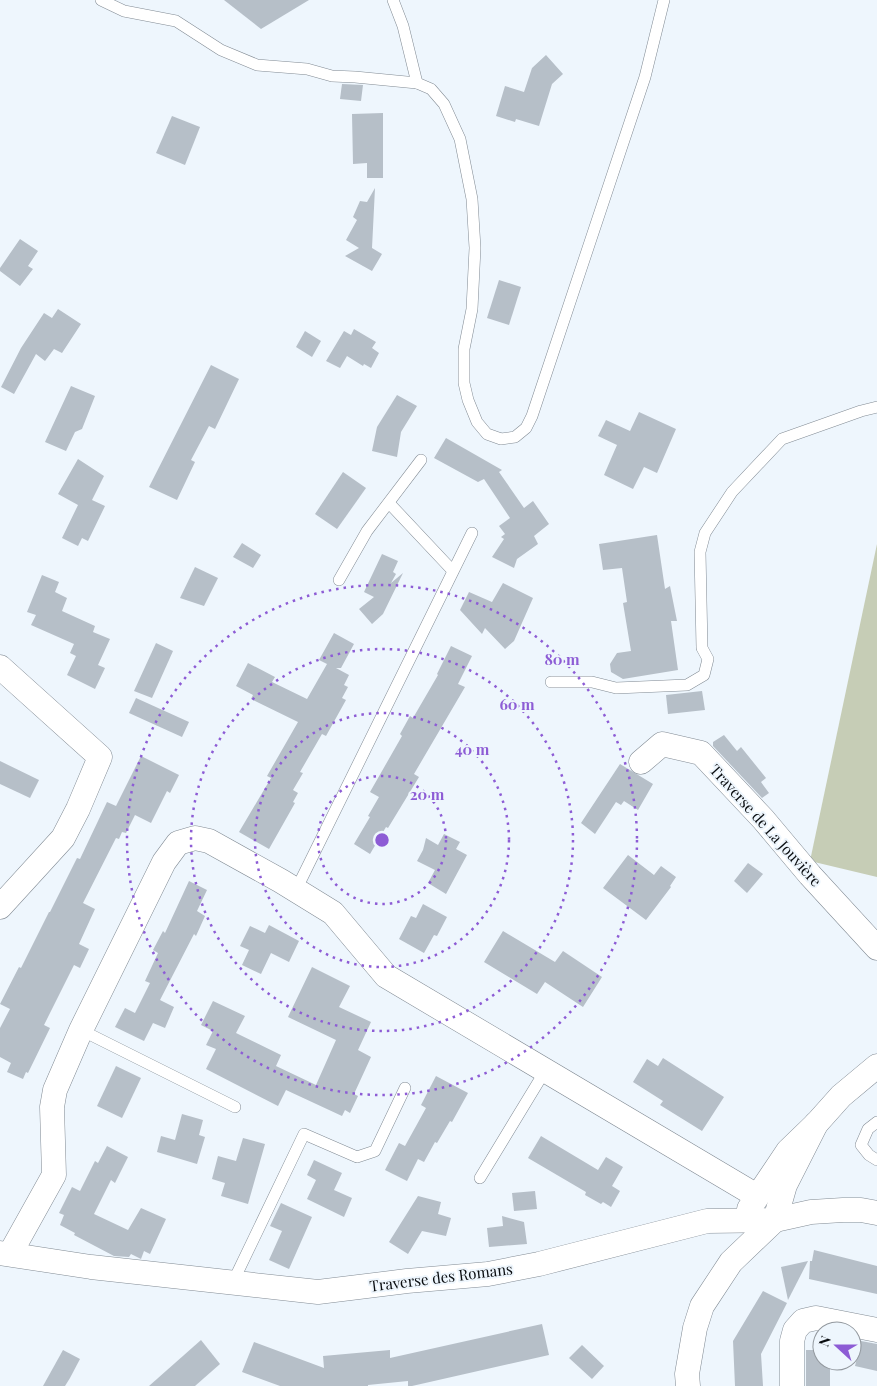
<svg xmlns="http://www.w3.org/2000/svg" width="877" height="1386" font-family="'Playfair Display',serif">
	<style>
		.green { fill: #c6cdb6 }
		.building { fill: #b6bfc8 }
		.lines { fill: none; stroke-linecap: round; stroke-linejoin: round }
		.lane-casing { stroke: #828b94; stroke-width: 12 }
		.street-casing { stroke: #828b94; stroke-width: 25 }
		.lane { stroke: #fff; stroke-width: 11 }
		.street { stroke: #fff; stroke-width: 24 }
		.ring { fill: none; stroke: #8d5cd5; stroke-width: 2.5; stroke-dasharray: 2.5 5 }
		.labels { text-anchor: middle; dominant-baseline: central; stroke-width: 4; stroke-linejoin: round; paint-order: stroke }
		.street-label { font-size: 15px; fill: #090c0f; stroke: #eef6fd }
		.centre { fill: #8d5cd5; stroke: #eef6fd; stroke-width: 2.5 }
		.ring-label { font-size: 15px; text-anchor: middle; font-weight: bold; fill: #8d5cd5; stroke: #eef6fd; stroke-width: 4; stroke-linejoin: round; paint-order: stroke }
	</style>
	<rect width="100%" height="100%" fill="#eef6fd"/>
	<!-- green -->
	<polygon class="green" points="877,544 877,877 810,861"/>
	<!-- building -->
	<g class="building">
		<polygon points="224,0 309,0 261,29"/>
		<polygon points="546,55 563,74 552,84 539,126 516,119 515,122 496,116 505,86 524,92 532,68"/>
		<polygon points="342,84 363,85 361,101 340,99"/>
		<polygon points="383,113 383,178 367,178 367,163 353,164 352,114"/>
		<polygon points="172,116 200,127 185,165 156,153"/>
		<polygon points="375,188 372,248 382,254 372,271 345,256 359,248 346,240 357,220 353,217 360,201 367,202"/>
		<polygon points="20,239 38,251 28,266 33,269 20,286 0,271 0,268"/>
		<polygon points="499,280 521,287 509,325 487,318"/>
		<polygon points="58,309 81,324 62,353 54,349 45,361 36,354 14,394 1,387 21,348 44,313 52,318"/>
		<polygon points="354,329 376,342 372,348 379,353 371,368 364,364 363,366 347,356 340,368 326,361 344,331 351,335"/>
		<polygon points="305,331 321,341 312,357 296,347"/>
		<polygon points="211,365 239,379 215,429 209,426 191,460 195,462 177,500 149,487"/>
		<polygon points="71,386 95,396 82,429 75,432 66,451 45,442"/>
		<polygon points="397,395 417,406 401,432 397,457 372,451 377,427"/>
		<polygon points="639,412 676,429 657,473 644,467 633,489 604,475 617,445 598,436 606,420 630,431"/>
		<polygon points="446,438 502,470 499,472 524,508 533,501 549,524 534,536 538,544 517,559 514,568 492,557 504,539 501,537 505,534 499,526 510,518 484,479 478,482 434,458"/>
		<polygon points="78,459 104,476 92,500 105,506 88,541 82,538 78,546 62,538 78,505 58,494"/>
		<polygon points="343,472 366,488 337,529 315,514"/>
		<polygon points="657,535 665,589 670,586 677,621 671,621 678,670 623,679 611,672 610,664 617,653 631,651 623,603 627,602 622,568 603,570 599,544"/>
		<polygon points="242,543 261,555 253,568 233,557"/>
		<polygon points="382,554 398,561 393,572 396,574 391,583 403,573 383,614 372,624 359,609 374,597 364,592"/>
		<polygon points="195,567 218,578 204,606 180,598"/>
		<polygon points="42,575 59,582 55,592 67,598 62,611 95,626 93,632 110,639 98,665 105,668 95,689 67,675 76,656 70,653 74,644 31,625 36,615 27,612"/>
		<polygon points="503,583 533,598 514,641 505,649 485,628 482,634 460,610 469,592 492,602"/>
		<polygon points="334,633 354,644 341,668 336,668 349,675 344,685 348,687 342,698 346,700 326,736 322,734 300,772 303,773 293,790 298,793 293,802 295,803 269,849 239,832 271,778 267,776 298,722 251,699 253,695 236,686 248,663 275,677 272,682 307,699 327,664 319,660"/>
		<polygon points="156,643 173,651 152,698 134,691"/>
		<polygon points="451,646 472,656 458,684 465,687 414,774 419,777 388,828 386,827 370,854 354,844 370,817 368,816 379,797 370,792 402,736 400,734 410,716 413,718 438,675 437,674"/>
		<polygon points="702,691 705,710 668,714 666,695"/>
		<polygon points="136,698 189,722 182,737 129,713"/>
		<polygon points="724,735 737,751 741,747 766,778 761,782 769,793 762,798 713,746 713,742"/>
		<polygon points="141,756 179,775 170,793 167,791 151,823 135,815 126,833 122,832 119,839 116,838 83,903 95,909 79,944 89,949 80,968 74,965 44,1025 50,1028 28,1073 26,1072 23,1079 7,1072 11,1063 0,1057 0,1028 10,1009 0,1004 19,967 21,968 49,912 50,912 77,858 80,859 107,802 116,806"/>
		<polygon points="0,761 39,780 30,798 0,784"/>
		<polygon points="620,764 653,784 638,810 624,801 621,805 616,802 595,834 581,823"/>
		<polygon points="444,834 460,842 456,849 467,855 446,894 428,883 435,870 417,861 423,850 426,838 438,845"/>
		<polygon points="628,855 654,875 661,866 676,877 670,886 671,887 646,920 603,888"/>
		<polygon points="748,863 763,874 747,893 734,881"/>
		<polygon points="189,881 207,890 197,911 205,916 196,936 194,934 160,1000 174,1007 165,1028 153,1023 144,1041 115,1027 125,1008 135,1013 150,983 145,981 158,953 153,950 163,931 165,933"/>
		<polygon points="423,904 447,917 437,936 434,935 424,953 399,939 411,916 416,918"/>
		<polygon points="269,925 299,941 289,962 271,953 261,974 242,965 249,950 240,946 250,926 265,933"/>
		<polygon points="503,931 555,962 563,951 602,977 583,1007 545,982 537,994 484,962"/>
		<polygon points="312,967 350,986 339,1007 371,1022 358,1050 371,1057 354,1094 358,1096 350,1113 345,1110 342,1116 286,1090 278,1106 206,1069 216,1049 206,1045 213,1031 201,1025 213,1001 245,1016 236,1033 281,1055 276,1066 316,1085 336,1040 288,1017"/>
		<polygon points="663,1058 724,1097 702,1131 660,1105 663,1101 633,1082 647,1059 658,1066"/>
		<polygon points="116,1066 141,1078 122,1118 97,1106"/>
		<polygon points="436,1076 468,1093 452,1122 450,1121 437,1143 435,1142 424,1162 418,1159 407,1181 385,1170 399,1143 405,1146 426,1108 421,1105"/>
		<polygon points="182,1114 203,1120 199,1135 205,1137 197,1164 157,1152 161,1136 175,1140"/>
		<polygon points="541,1136 598,1170 606,1157 623,1167 612,1186 620,1191 611,1207 603,1202 601,1204 585,1195 586,1192 528,1158"/>
		<polygon points="243,1138 265,1144 248,1204 221,1196 225,1183 212,1179 218,1156 236,1161"/>
		<polygon points="107,1146 128,1157 115,1183 111,1180 94,1214 128,1230 141,1208 166,1219 150,1254 144,1251 141,1259 131,1254 129,1257 114,1256 74,1235 75,1233 60,1225 64,1215 59,1213 72,1187 80,1191 95,1161 98,1163"/>
		<polygon points="314,1160 342,1173 334,1190 352,1198 344,1217 307,1199 316,1180 307,1175"/>
		<polygon points="535,1191 537,1209 514,1211 512,1193"/>
		<polygon points="418,1196 441,1202 438,1214 451,1218 446,1236 422,1231 408,1254 389,1242"/>
		<polygon points="281,1203 312,1217 289,1269 269,1260 282,1231 270,1226"/>
		<polygon points="502,1216 524,1222 527,1244 489,1247 487,1228 503,1226"/>
		<polygon points="814,1250 877,1266 877,1294 809,1279 810,1261 812,1261"/>
		<polygon points="808,1261 788,1300 781,1267"/>
		<polygon points="763,1291 787,1303 761,1354 763,1386 735,1386 733,1341"/>
		<polygon points="542,1324 549,1355 412,1386 408,1386 408,1381 368,1385 368,1386 280,1386 242,1372 254,1342 324,1368 323,1356 390,1350 390,1358"/>
		<polygon points="201,1340 220,1364 195,1386 149,1386"/>
		<polygon points="861,1341 877,1344 877,1371 855,1366"/>
		<polygon points="582,1345 604,1366 592,1379 569,1358"/>
		<polygon points="63,1350 80,1359 70,1378 65,1386 43,1386"/>
		<polygon points="806,1350 822,1350 822,1361 830,1361 830,1386 806,1386"/>
	</g>
	<g class="lines">
		<!-- lane casing -->
		<g class="lane-casing">
			<g id="lane">
				<polyline points="101,0 124,11 176,21 221,50 257,65 307,69 332,76 355,77 417,83 431,89 444,104 460,139 472,199 475,248 472,309 464,349 464,383 468,400 477,422 487,434 501,439 515,437 526,428 532,416 645,77 664,0"/>
				<polyline points="393,0 403,26 417,83"/>
				<polyline points="389,503 452,570"/>
				<polyline points="339,580 367,531 421,460"/>
				<polyline points="551,682 592,682 616,688 687,685 704,675 708,659 702,648 700,552 705,533 732,492 782,439 861,411 877,407"/>
				<polyline points="296,890 472,533"/>
				<polyline points="81,1030 235,1107"/>
				<polyline points="877,1122 868,1129 861,1145 869,1155 877,1160"/>
				<polyline points="480,1178 545,1071"/>
				<polyline points="232,1284 304,1134 357,1157 375,1151 405,1088"/>
			</g>
		</g>
		<!-- street casing -->
		<g class="street-casing">
			<g id="street">
				<polyline points="0,667 100,757 78,809 63,838 0,907"/>
				<polyline points="641,762 662,744 701,753 763,819 810,875 877,948"/>
				<polyline points="749,1209 788,1151 816,1124 841,1096 877,1066"/>
				<polyline points="0,1253 91,1267 318,1292 407,1281 488,1274 539,1264 707,1221 775,1220 811,1212 843,1210 861,1210 877,1213"/>
				<polyline points="10,1254 54,1175 52,1107 55,1090 81,1030 164,862 178,843 195,838 209,841 281,881 333,913 386,976 757,1196"/>
				<polyline points="688,1386 687,1374 695,1328 702,1306 731,1262 775,1220 785,1185 816,1124"/>
				<polyline points="792,1386 792,1341 795,1330 803,1321 816,1318 877,1330"/>
			</g>
		</g>
		<!-- lane -->
		<use href="#lane" class="lane"/>
		<!-- street -->
		<use href="#street" class="street"/>
	</g>
	<!-- distance rings -->
	<g class="ring">
		<circle cx="382" cy="840" r="64"/>
		<circle cx="382" cy="840" r="127"/>
		<circle cx="382" cy="840" r="191"/>
		<circle cx="382" cy="840" r="255"/>
	</g>
	<g class="labels">
		<!-- street labels -->
		<g class="street-label">
			<text transform="translate(766 825) rotate(48)">Traverse de La Jouvière</text>
			<text transform="translate(441 1277) rotate(-7)">Traverse des Romans</text>
		</g>
	</g>
	<circle cx="382" cy="840" r="8" class="centre"/>
	<g class="ring-label">
		<text x="562" y="665">80 m</text>
		<text x="517" y="710">60 m</text>
		<text x="472" y="755">40 m</text>
		<text x="427" y="800">20 m</text>
	</g>
	<!-- north arrow -->
	<g transform="translate(837 1346) rotate(291)"><circle r="24" fill="#eef6fd" stroke="#92989e"/>
	<path d="M0-4L9 19L0 12L-9 19Z" fill="#8d5cd5"/>
	<text y="-8" font-size="14" font-weight="bold" text-anchor="middle" fill="#090c0f">N</text>
	</g>
</svg>
